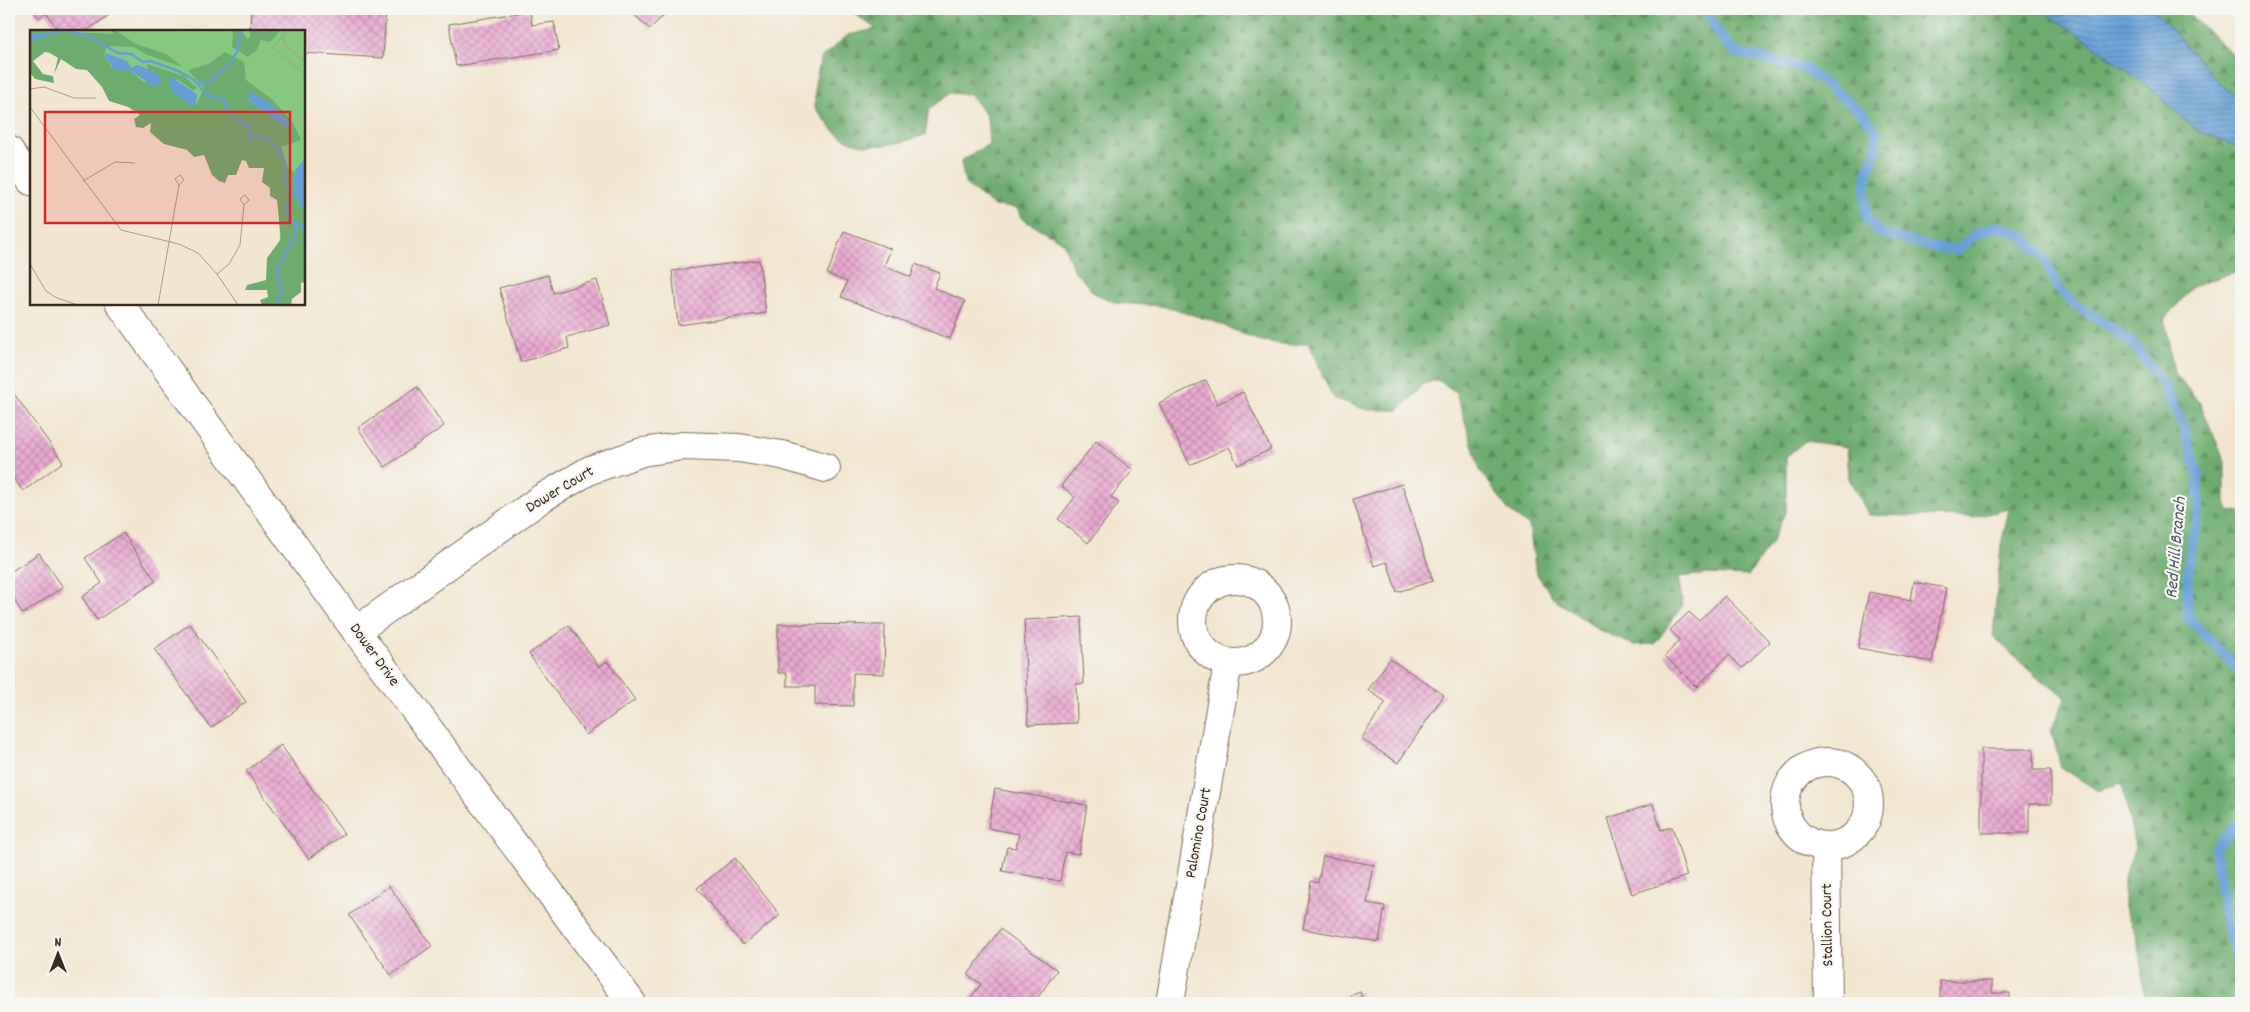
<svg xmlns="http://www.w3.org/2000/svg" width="2250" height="1012" font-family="Dekko,sans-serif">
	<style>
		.forest { fill: url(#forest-firs); stroke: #546b46 }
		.water { fill: url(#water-rules); stroke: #50647a }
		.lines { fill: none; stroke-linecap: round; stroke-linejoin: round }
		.stream { stroke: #659fd5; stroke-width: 10 }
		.building { fill: url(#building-cross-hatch) }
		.street-casing { stroke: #7b6c5c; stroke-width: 30 }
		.street { stroke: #fff; stroke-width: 28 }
		.labels { text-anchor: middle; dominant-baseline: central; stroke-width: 4.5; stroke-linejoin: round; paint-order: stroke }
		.street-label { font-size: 16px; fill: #3b2a1e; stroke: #f6f6f2 }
		.water-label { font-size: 18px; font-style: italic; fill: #4c5967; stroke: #f6f6f2 }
		.inset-river { fill: none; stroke: #659fd5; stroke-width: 2.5 }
		.inset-road { fill: none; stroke: #a99b89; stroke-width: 1 }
		.view { fill: #d62828; fill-opacity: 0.15; stroke: #d62828; stroke-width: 2.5 }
		.inset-edge { fill: none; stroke: #3b2a1e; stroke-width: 2.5 }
	</style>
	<defs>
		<pattern id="forest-firs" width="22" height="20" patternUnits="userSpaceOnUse" patternTransform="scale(1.25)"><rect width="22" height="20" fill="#6dac6e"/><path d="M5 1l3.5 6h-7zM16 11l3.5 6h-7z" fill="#5b8c5a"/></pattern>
		<pattern id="water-rules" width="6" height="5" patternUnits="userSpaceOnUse" patternTransform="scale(1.25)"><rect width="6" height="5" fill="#659fd5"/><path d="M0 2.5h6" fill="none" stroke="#5482ac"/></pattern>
		<pattern id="building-cross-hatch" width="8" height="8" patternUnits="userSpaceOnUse" patternTransform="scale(1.25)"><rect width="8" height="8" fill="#eaaad2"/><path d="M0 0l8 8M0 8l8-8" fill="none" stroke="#bf8baa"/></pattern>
	</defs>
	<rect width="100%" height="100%" fill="#f6f6f2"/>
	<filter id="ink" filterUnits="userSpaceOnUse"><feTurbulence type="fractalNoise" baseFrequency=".02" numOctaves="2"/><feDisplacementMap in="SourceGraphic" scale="10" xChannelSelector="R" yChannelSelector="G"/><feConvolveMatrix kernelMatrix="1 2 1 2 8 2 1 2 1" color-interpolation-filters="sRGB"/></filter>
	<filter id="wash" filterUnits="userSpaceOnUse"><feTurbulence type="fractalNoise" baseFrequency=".0096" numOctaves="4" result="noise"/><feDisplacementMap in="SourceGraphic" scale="20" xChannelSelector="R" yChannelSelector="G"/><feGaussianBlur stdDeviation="1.12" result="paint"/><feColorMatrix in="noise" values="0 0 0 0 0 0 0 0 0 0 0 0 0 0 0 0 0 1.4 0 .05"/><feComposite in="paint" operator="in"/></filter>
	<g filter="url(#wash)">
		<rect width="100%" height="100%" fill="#f2e6d0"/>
		<!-- forest -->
		<g class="forest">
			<path d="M848,9H2039L2082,37L2146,85L2198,131L2241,148V273H2231L2192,287L2165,320L2174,373L2200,403L2225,462V498L2229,511L2241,513V1003H2144L2141,958L2136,935L2124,907V877L2135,848L2122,783L2098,791L2061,767L2051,730L2066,697L2035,676L1993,636L2001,545L2009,509L1974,517L1869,515L1849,479L1847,447L1805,441L1786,457V511L1770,545L1748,576L1709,574L1678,577L1683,605L1655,644L1633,645L1599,630L1555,600L1536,573L1529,526L1509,511L1480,470L1456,392L1438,380L1422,384L1413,396L1398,410H1367L1333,398L1308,343L1289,345L1257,340L1213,321L1162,306L1116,303L1094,293L1073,269L1063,242L1022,219L1017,208L994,206L965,184L961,161L989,144L987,117L970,95L950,93L929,109L925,135C900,144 861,154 838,134C829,127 822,116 815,108V83L821,58L848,35L876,29Z"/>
			<polygon points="2153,9 2184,9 2241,62 2241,101 2221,85"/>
		</g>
		<!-- water -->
		<polygon class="water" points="2039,9 2153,9 2221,85 2241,101 2241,148 2198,131 2146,85 2082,37"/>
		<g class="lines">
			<!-- stream -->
			<g class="stream">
				<polyline points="1705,9 1716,30 1734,52 1806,69 1862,113 1877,132 1877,151 1867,173 1865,193 1866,216 1878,232 1935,248 1958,250 1976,234 1998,226 2023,236 2043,257 2059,289 2076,306 2112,328 2136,347 2164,386 2183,426 2198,475 2199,511 2190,552 2187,591 2188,618 2241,672"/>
				<polyline points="2241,824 2238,824 2215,847 2226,929 2241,963"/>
			</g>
		</g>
		<g id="blocks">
			<!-- building -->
			<g class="building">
				<polygon points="32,9 118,9 86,31 59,31 46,13 39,18"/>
				<polygon points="251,9 386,9 383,58 304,53 304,31 250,31"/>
				<polygon points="628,9 670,9 650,29"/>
				<polygon points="680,9 691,9 685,14"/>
				<polygon points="530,11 532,25 554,22 559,50 456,66 449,24"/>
				<polygon points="844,231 891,249 884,266 911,277 915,264 940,273 934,288 965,301 950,339 841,297 847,282 827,274"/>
				<polygon points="759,260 766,313 678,325 672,271"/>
				<polygon points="548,275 553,293 597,280 610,325 567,337 569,348 521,362 499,288"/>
				<polygon points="1206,380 1217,404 1243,392 1271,449 1238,465 1229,447 1190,465 1159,403"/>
				<polygon points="9,387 63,462 23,491 9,472"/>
				<polygon points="417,387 444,426 385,467 358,428"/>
				<polygon points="1096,441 1133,470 1111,497 1119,503 1088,543 1058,519 1075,497 1061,486"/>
				<polygon points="1402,484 1433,581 1397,592 1387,562 1374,566 1353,499"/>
				<polygon points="123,533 156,581 97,620 82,597 102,583 85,558"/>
				<polygon points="39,553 63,587 23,614 9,592 9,573"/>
				<polygon points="1914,582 1946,588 1932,662 1858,648 1869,592 1911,600"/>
				<polygon points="1725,596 1770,642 1742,668 1729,655 1696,687 1665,656 1680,640 1670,630 1689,612 1699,621"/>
				<polygon points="1081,617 1084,684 1076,684 1077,723 1028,725 1024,620"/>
				<polygon points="190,624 246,702 211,728 154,649"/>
				<polygon points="778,624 885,625 884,674 853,673 853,706 815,705 815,686 787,686 787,673 778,673"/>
				<polygon points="569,625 599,667 607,661 635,700 586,735 529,654"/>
				<polygon points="1390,659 1444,695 1398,763 1361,739 1386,702 1368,690"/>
				<polygon points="281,745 344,834 309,859 246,771"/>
				<polygon points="1981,749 2033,749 2033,770 2051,770 2051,804 2029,804 2029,833 1981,833"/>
				<polygon points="995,789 1087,805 1079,854 1065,852 1060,881 1002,871 1007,847 1016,848 1019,834 988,828"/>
				<polygon points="1653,804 1661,830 1672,827 1687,876 1632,894 1608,818"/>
				<polygon points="1323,856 1374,865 1367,903 1385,906 1379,942 1303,929 1311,881 1318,883"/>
				<polygon points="735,858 780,915 743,945 697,888"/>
				<polygon points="389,886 432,946 391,975 349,915"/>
				<polygon points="1000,929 1057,970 1034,1003 967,1003 981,984 968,975"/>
				<polygon points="1940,981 1992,981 1992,993 2010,993 2010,1003 1940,1003"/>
				<polygon points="1360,992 1364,1003 1330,1003"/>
			</g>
		</g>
	</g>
	<g filter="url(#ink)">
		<use href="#blocks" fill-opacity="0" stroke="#7b6c5c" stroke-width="1"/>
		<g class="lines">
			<!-- street casing -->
			<g class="street-casing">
				<g id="street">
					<polyline points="9,150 31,181"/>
					<polyline points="120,304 356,631 632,1003"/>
					<circle cx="1235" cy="621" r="42"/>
					<polyline points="356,631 542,498 590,470 642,452 683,446 739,448 782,455 826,468"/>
					<circle cx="1827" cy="804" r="42"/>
					<polyline points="1826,846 1828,1003"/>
					<polyline points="1170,1003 1228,663"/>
				</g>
			</g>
			<!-- street -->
			<use href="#street" class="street"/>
		</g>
	</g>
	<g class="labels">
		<!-- street labels -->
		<g class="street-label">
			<text transform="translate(560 490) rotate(-31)">Dower Court</text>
			<text transform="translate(374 655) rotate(54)">Dower Drive</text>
			<text transform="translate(1199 833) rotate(-80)">Palomino Court</text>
			<text transform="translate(1828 925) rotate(-91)">Stallion Court</text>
		</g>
		<!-- water labels -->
		<g class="water-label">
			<text transform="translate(2177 548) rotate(-85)">Red Hill Branch</text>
		</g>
	</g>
	<!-- overview -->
	<g transform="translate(30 30)">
		<rect width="275" height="275" fill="#f2e6d0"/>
		<path d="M0,0H275V242L246,231L250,209L248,162L240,137L48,32Z" fill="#87c880"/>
		<path d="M0,0L83,4L82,0H85L106,14L136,24L153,37L115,24L104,17L81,16L76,18L74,26L82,38L101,41L113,52L131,53L130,47L117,38V34L154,46L167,58L163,60L147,49L144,64L166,75L174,58L158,40L178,34L195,22L214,32L216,50L243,70L263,93L270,107L271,110L251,117L258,138L265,143L263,152L269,176L275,179V252L271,253V262L262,269L261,275H232L230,270L238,267L237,260H215L217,255L236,250L237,228L251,209L247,170L240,166V158L232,152L234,138H219L216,131L212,130L206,145H198L195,153L189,151L182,145L174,125L164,127L157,120L134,114L120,102L121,93L113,98L106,97L104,89L110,85L98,77L79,71L72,57L57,40L46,39L31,29L24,44L28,28L20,23L15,22L3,31L13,44L23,46L24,53L5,49L0,43ZM221,62L246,79L257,91L255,97L222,73L218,69ZM203,0H211L217,9L220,7V0H251L240,12L231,10L227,20L218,27L202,17Z" fill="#6dac6e" fill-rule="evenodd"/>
		<path d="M129,0H192L177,14L155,19L138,17L124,10Z" fill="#87c880"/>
		<path d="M76,23L97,31L101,38L107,35L123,41L130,47L131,53L124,57L101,41L85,40L74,26ZM141,47L167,64L166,75H161L141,62L139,49ZM221,62L241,74L263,98L255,97L222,73L217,66ZM275,129V179H274L269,176L263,152L266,139Z" fill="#659fd5"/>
		<path class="inset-river" d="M35,0L57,6L88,23L101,24L113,32L121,31L148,41L164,50L176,65L195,70V78L204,88L220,97V108H236L251,124L255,134L254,150L264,164L257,175L258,184L263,193L273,195L275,212M0,9L5,5H17M0,10L34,0M168,54L179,52L200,34L207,21L211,0M247,275L251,262L247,240L265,204L266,194"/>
		<path class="inset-road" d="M257,0L243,18L275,44M253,5L255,15L275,32M0,59L14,57L44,68H66M0,77L91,200L149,214L168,223L187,244L208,275M53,151L85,132L105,133M0,234L16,261L27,268L48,275M187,244L199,234L210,215L214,175L219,170L215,165L210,169L214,175M128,275L149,155L154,150L150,145L145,149L149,155"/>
		<path class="view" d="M15,82H260V193H15Z"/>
		<rect width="275" height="275" class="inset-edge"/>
	</g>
	<!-- margin -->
	<rect width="2250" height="1012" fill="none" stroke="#f6f6f2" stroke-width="30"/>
	<!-- north arrow -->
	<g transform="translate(58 954)" stroke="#f6f6f2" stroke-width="4" paint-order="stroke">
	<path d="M0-4L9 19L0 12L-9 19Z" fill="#3b2a1e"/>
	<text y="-8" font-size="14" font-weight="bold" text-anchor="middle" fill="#3b2a1e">N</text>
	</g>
</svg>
